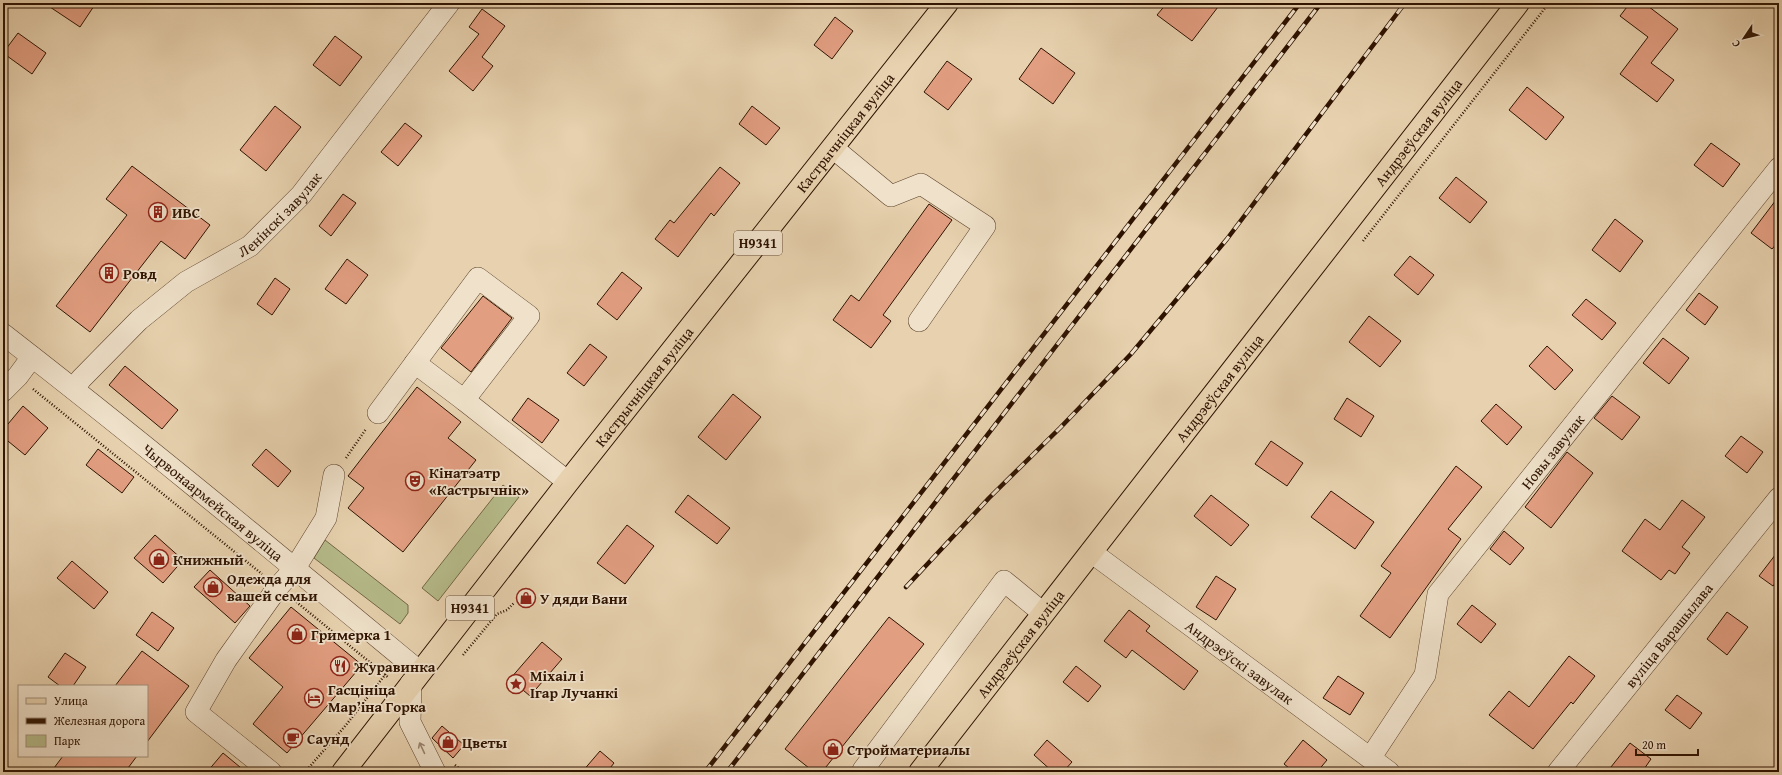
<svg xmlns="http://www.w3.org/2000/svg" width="1782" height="775" font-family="'Gentium Book Plus',serif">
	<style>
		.green { fill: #b6bb8a; stroke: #726746 }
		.building { fill: #e29e81; stroke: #2f1301 }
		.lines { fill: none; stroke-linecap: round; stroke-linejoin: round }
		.minor-casing { stroke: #5d422c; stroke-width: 22 }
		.major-casing { stroke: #2f1301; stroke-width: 24 }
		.path { stroke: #2f1301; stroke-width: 2.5; stroke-dasharray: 1 2; stroke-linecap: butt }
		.minor { stroke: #efe1ca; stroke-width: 21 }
		.major { stroke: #e7d1ae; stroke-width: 22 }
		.rail-casing { stroke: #2f1301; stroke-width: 4.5 }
		.rail { stroke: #efe1ca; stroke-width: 3; stroke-dasharray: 9; stroke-linecap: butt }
		.oneway { stroke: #998470 }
		.labels { text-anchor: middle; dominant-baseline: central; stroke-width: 3.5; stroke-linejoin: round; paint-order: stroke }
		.shield { fill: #efe1ca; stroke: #69513d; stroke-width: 1 }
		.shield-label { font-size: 14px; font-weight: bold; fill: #2f1301 }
		.street-label { font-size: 15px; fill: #2f1301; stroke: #efe1ca }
		.poi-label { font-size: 15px; font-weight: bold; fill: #2f1301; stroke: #efe1ca; text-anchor: start }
	</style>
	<rect width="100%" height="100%" fill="#e7d1ae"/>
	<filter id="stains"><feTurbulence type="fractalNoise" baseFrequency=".005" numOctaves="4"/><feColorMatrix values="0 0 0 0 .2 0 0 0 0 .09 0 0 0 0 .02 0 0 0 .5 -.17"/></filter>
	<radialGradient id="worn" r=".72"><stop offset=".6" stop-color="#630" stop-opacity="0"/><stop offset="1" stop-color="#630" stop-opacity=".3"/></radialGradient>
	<!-- green -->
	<g class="green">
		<polygon points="503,485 519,497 438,601 422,588"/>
		<polygon points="325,540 408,605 408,613 400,624 314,558"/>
	</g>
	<!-- building -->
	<g class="building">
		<polygon points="44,3 96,3 80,27"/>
		<polygon points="1167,3 1221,3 1192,41 1157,15"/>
		<polygon points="1630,3 1644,3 1678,29 1651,63 1674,80 1657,102 1620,74 1648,37 1620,16"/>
		<polygon points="482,9 505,26 482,57 493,66 473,91 449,71 479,34 469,27"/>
		<polygon points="835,17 853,31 832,59 814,45"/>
		<polygon points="18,33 46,53 32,74 3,53"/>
		<polygon points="335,36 362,57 340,86 313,65"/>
		<polygon points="1041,48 1075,73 1053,104 1019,79"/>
		<polygon points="947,61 972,79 948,110 924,92"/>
		<polygon points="1527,87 1564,117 1546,140 1509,110"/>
		<polygon points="275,106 301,127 266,171 240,150"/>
		<polygon points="752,106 780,128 766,145 739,124"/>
		<polygon points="405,123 422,136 398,166 381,152"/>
		<polygon points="1711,143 1740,164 1723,187 1694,165"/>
		<polygon points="132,166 210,225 185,259 161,241 90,332 56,306 127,215 106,199"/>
		<polygon points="720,167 740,183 714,216 711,213 678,257 655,239 670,220 674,223"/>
		<polygon points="1456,177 1487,202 1470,223 1439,198"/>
		<polygon points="343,194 356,203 331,236 319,226"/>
		<polygon points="1779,196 1779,241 1772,249 1751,233"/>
		<polygon points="929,204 952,220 883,315 891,321 871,348 833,320 851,295 859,301"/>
		<polygon points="1615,219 1643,241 1620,272 1592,250"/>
		<polygon points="1410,256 1434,275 1418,295 1394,275"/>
		<polygon points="347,259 368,275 346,304 325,289"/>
		<polygon points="622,272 642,288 617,320 597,304"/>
		<polygon points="275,278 290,289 272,315 257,304"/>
		<polygon points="1699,293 1718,307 1705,325 1686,310"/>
		<polygon points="483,296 512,318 471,372 441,348"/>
		<polygon points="1586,299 1616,323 1602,340 1572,315"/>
		<polygon points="1369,316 1401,341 1380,367 1349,342"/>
		<polygon points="1663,338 1689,358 1669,384 1643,363"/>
		<polygon points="590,344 607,357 584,386 567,373"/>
		<polygon points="1547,346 1573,370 1555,390 1529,366"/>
		<polygon points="125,366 178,410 162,429 109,385"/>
		<polygon points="417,387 461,422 448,438 476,460 403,552 348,508 364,488 348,476"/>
		<polygon points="733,394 761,417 726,460 698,437"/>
		<polygon points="1612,396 1640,417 1622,440 1594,418"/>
		<polygon points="528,398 559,420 542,443 512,420"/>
		<polygon points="1347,398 1374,416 1361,437 1334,419"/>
		<polygon points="1496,404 1522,427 1507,445 1481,421"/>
		<polygon points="23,406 48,428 25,455 3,437 3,430"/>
		<polygon points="1741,436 1763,452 1747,473 1725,456"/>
		<polygon points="1271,441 1303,463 1287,486 1255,464"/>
		<polygon points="98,449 134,477 122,493 86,465"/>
		<polygon points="266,449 291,471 278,487 252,465"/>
		<polygon points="1567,452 1593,473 1551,528 1525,507"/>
		<polygon points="1456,466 1482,487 1448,529 1461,539 1390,638 1360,616 1391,573 1381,566"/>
		<polygon points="1331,491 1374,522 1355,549 1311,517"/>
		<polygon points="688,495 730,528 717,544 675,512"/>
		<polygon points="1211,495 1249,525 1231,546 1194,516"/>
		<polygon points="1682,500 1705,517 1682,547 1690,553 1675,574 1669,570 1661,580 1622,551 1645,519 1660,530"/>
		<polygon points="627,525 654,546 625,584 597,563"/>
		<polygon points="1504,531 1524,548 1510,565 1490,549"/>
		<polygon points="155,535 183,560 163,583 134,558"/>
		<polygon points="1779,550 1779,578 1773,586 1759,576"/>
		<polygon points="72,561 108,592 94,609 57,578"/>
		<polygon points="210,570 250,606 235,623 194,587"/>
		<polygon points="1216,576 1236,589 1216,620 1196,607"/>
		<polygon points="1472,605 1496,624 1481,643 1457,624"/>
		<polygon points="291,607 362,665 287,753 253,724 283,687 249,658"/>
		<polygon points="1129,610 1150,626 1146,631 1198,671 1184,690 1132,650 1126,658 1104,641"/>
		<polygon points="152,612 174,628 158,651 136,635"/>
		<polygon points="1727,612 1748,627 1727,655 1707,639"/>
		<polygon points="889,617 924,644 822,772 814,772 785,749"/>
		<polygon points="542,642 562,659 530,696 510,679"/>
		<polygon points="142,651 189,686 147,742 147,686 115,686"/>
		<polygon points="65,653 86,667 73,686 60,686 48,677"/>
		<polygon points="1569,656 1595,676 1573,704 1571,702 1533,749 1489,715 1509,691 1529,707"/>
		<polygon points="1076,666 1101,686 1088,702 1063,682"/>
		<polygon points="1338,676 1364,693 1350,715 1323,698"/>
		<polygon points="1677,695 1702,713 1690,729 1665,710"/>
		<polygon points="442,726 464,745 453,758 432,738"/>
		<polygon points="1047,740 1072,762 1063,772 1053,772 1034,755"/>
		<polygon points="1303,740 1327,760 1317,772 1294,772 1284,764"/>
		<polygon points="1630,743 1651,759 1642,772 1607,772"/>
		<polygon points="600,751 614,763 607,772 582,772"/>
		<polygon points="223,753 246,772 207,772"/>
		<polygon points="63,756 137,756 125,772 51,772"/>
	</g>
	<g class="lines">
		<!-- minor casing -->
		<g class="minor-casing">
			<g id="minor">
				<polyline points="833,148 891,196 921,184 985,226 919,321"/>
				<path id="s1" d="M3,334C145,444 282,558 420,672"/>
				<polyline points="415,363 464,400"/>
				<path id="s2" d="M74,389L81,379L139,320L186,282L250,246L301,195L449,3"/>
				<polyline points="3,391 18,376 32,357"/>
				<polyline points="378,413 478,278 529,316 464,400 568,482"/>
				<path id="s3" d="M1091,552L1389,772"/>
				<polyline points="411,683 410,722 435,772"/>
				<path id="s4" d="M1371,757L1425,675L1438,594L1779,168"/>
				<polyline points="271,772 196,712 226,660 278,587 295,568 326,518 334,475"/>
				<polyline points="866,772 863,770 1004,581 1043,613"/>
				<path id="s5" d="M1558,772L1779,498"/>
			</g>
		</g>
		<!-- major casing -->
		<g class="major-casing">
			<g id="major">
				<path id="s6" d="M343,772L568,482L947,3"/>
				<path id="s7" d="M920,772L1518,3"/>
			</g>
		</g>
		<!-- path -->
		<g class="path">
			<polyline points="3,10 8,3"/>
			<polyline points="1363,241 1549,3"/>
			<polyline points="33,389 262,574"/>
			<polyline points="346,458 366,429"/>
			<polyline points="294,600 389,678"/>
			<polyline points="463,655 497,614 507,610 514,603"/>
			<polyline points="455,765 463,772"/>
			<polyline points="305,772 346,725 388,671"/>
		</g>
		<!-- minor -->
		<use href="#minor" class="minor"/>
		<!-- major -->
		<use href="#major" class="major"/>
		<!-- rail casing -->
		<g class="rail-casing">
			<g id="rail">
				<polyline points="906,587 989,498 1060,428 1131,354 1227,239 1405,3"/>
				<polyline points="705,772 1300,3"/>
				<polyline points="727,772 1321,3"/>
			</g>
		</g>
		<!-- rail -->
		<use href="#rail" class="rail"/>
	</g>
	<!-- one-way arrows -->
	<defs><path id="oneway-shaft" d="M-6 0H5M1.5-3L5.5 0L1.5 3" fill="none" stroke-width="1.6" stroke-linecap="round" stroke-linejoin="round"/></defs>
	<use class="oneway" href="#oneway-shaft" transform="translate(422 748) rotate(-115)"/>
	<!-- icons -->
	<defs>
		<g id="building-ring" transform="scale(1)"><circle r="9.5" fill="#efe1ca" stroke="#8f2418" stroke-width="1.5"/><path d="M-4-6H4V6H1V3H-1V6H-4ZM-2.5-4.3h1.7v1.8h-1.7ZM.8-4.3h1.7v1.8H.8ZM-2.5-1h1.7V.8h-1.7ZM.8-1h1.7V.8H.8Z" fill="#8f2418"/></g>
		<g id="theatre-ring" transform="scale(1)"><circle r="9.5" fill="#efe1ca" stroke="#8f2418" stroke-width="1.5"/><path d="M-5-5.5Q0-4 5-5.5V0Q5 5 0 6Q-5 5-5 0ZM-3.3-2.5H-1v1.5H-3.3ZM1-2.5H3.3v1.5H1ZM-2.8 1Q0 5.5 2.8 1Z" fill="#8f2418"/></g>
		<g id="shop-ring" transform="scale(1)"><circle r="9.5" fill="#efe1ca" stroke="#8f2418" stroke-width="1.5"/><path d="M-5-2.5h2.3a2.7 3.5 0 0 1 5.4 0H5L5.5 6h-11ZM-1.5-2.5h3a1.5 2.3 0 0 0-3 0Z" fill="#8f2418"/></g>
		<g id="restaurant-ring" transform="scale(1)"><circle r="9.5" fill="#efe1ca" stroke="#8f2418" stroke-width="1.5"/><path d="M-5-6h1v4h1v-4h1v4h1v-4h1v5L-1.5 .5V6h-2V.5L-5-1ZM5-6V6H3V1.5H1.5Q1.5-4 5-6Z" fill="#8f2418"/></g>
		<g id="sight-ring" transform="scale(1)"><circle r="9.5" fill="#efe1ca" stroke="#8f2418" stroke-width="1.5"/><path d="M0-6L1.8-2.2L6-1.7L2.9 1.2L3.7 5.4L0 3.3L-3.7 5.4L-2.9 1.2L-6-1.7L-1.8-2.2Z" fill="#8f2418"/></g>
		<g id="hotel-ring" transform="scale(1)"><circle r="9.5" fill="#efe1ca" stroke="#8f2418" stroke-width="1.5"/><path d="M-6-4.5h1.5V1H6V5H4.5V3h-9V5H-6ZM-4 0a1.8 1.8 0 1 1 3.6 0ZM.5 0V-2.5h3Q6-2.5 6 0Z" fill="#8f2418"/></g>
		<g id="cafe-ring" transform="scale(1)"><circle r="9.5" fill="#efe1ca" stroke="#8f2418" stroke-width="1.5"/><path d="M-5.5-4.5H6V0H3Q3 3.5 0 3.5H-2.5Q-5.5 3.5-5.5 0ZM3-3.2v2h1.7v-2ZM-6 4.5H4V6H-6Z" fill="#8f2418"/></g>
	</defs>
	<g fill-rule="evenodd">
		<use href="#building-ring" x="158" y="212"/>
		<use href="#building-ring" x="109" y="273"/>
		<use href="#theatre-ring" x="415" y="481"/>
		<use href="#shop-ring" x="159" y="559"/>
		<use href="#shop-ring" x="213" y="587"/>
		<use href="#shop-ring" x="526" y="598"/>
		<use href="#shop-ring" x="297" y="634"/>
		<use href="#restaurant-ring" x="340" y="666"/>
		<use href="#sight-ring" x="516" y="684"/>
		<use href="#hotel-ring" x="314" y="698"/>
		<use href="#cafe-ring" x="293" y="738"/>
		<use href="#shop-ring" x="448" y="742"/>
		<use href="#shop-ring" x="833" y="749"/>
	</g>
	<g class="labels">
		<!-- shield labels -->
		<g class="shield">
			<rect x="734" y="231" width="48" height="24" rx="3"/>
			<rect x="446" y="596" width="48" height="24" rx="3"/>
		</g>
		<g class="shield-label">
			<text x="758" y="243">Н9341</text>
			<text x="470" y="608">Н9341</text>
		</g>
		<!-- street labels -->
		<g class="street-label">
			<text stroke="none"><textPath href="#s7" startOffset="811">Андрэеўская вуліца</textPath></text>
			<text stroke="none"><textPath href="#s6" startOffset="813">Кастрычніцкая вуліца</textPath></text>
			<text stroke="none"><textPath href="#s2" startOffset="272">Ленінскі завулак</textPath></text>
			<text stroke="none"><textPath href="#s6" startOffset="489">Кастрычніцкая вуліца</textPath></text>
			<text stroke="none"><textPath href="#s7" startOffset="487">Андрэеўская вуліца</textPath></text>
			<text stroke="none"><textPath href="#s4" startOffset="363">Новы завулак</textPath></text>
			<text stroke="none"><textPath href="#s1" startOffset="269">Чырвонаармейская вуліца</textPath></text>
			<text stroke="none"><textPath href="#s5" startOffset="176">вуліца Варашылава</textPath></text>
			<text stroke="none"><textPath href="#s7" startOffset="163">Андрэеўская вуліца</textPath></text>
			<text stroke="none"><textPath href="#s3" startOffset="185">Андрэеўскі завулак</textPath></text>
		</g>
		<!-- poi labels -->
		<g class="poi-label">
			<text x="172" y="212">ИВС</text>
			<text x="123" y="273">Ровд</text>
			<text x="429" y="472">Кінатэатр<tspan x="429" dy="17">«Кастрычнік»</tspan></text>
			<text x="173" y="559">Книжный</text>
			<text x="227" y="578">Одежда для<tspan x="227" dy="17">вашей семьи</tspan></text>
			<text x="540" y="598">У дяди Вани</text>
			<text x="311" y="634">Гримерка 1</text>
			<text x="354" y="666">Журавинка</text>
			<text x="530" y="675">Міхаіл і<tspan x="530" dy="17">Ігар Лучанкі</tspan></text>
			<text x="328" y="689">Гасцініца<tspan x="328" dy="17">Марʼіна Горка</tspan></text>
			<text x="307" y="738">Саунд</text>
			<text x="462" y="742">Цветы</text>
			<text x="847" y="749">Стройматериалы</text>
		</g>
	</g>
	<!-- margin -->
	<rect width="1782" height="775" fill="none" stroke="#e7d1ae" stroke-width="16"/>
	<rect x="4" y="4" width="1774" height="767" fill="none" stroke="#2f1301" stroke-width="2"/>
	<rect x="8" y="8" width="1766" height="759" fill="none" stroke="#2f1301"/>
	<!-- legend -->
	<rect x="18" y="685" width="130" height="72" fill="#efe1ca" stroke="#a28f7a"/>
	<rect x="26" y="698" width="20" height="6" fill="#e7d1ae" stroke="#a28f7a"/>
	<text x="54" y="705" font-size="12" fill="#2f1301">Улица</text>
	<rect x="26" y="718" width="20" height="6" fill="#2f1301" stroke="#a28f7a"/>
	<text x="54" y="725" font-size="12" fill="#2f1301">Железная дорога</text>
	<rect x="26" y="735" width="20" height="12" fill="#b6bb8a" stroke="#a28f7a"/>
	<text x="54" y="745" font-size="12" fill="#2f1301">Парк</text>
	<!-- north arrow -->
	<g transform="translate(1744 38) rotate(235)" stroke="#efe1ca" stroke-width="3" paint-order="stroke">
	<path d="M0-3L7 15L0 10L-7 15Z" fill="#2f1301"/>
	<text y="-6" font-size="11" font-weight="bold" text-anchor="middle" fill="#2f1301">С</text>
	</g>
	<!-- scale -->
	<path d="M1636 749v6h62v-6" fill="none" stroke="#2f1301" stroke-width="2"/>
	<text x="1642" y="749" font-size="12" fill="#2f1301" stroke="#efe1ca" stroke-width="3" paint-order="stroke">20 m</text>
	<rect width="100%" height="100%" filter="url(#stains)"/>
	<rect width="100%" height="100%" fill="url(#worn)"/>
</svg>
